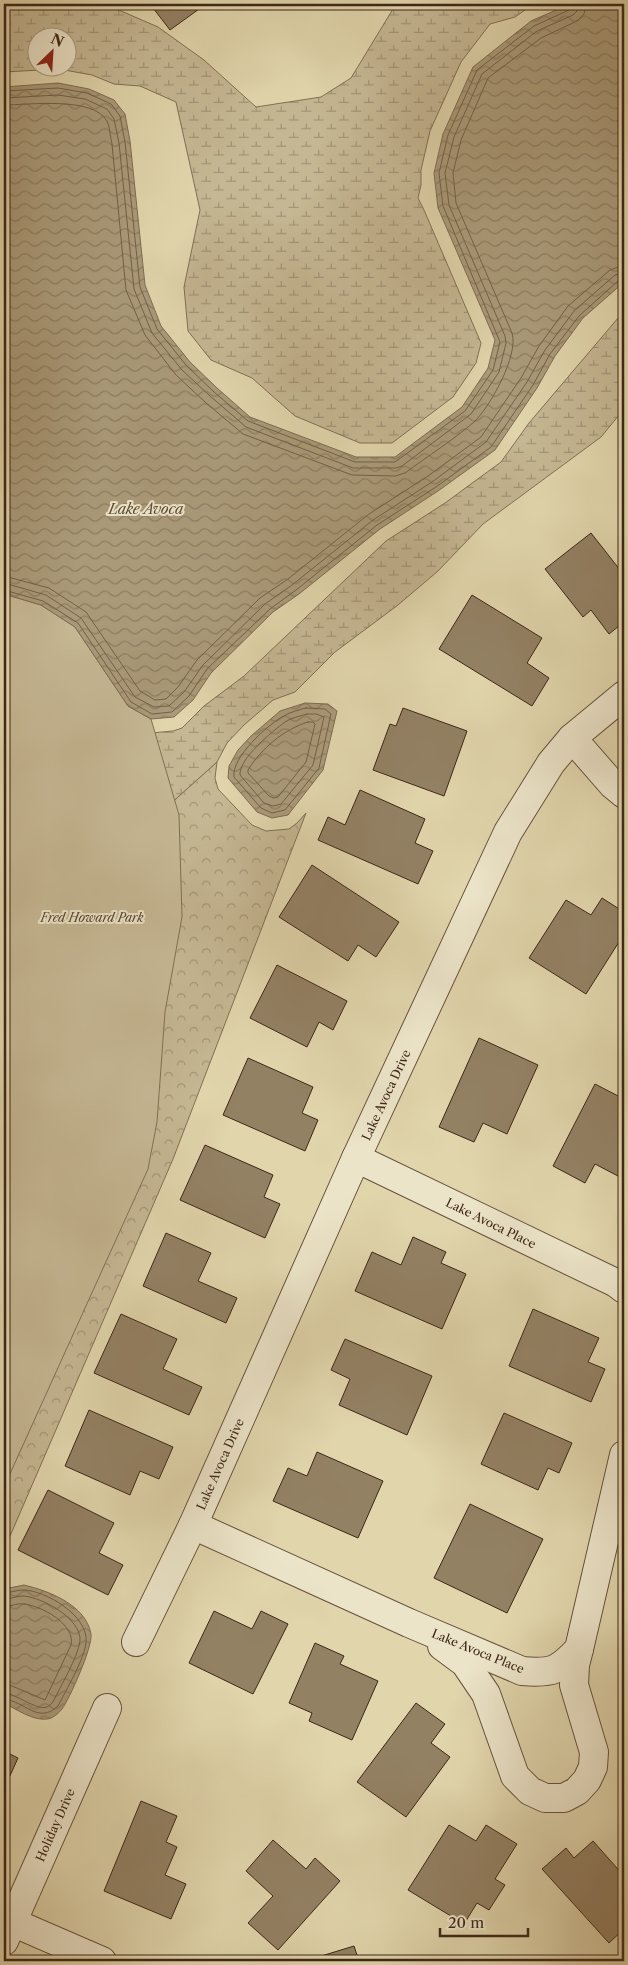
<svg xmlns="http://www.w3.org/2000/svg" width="628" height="1965" font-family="'Libre Caslon Text',serif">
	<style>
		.forest { fill: url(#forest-crowns); stroke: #826f55 }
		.wetland { fill: url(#wetland-marsh); stroke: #826f55; fill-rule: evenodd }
		.park { fill: #c5b793; stroke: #826f55 }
		.water { fill: url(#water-waves); stroke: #7f6c52 }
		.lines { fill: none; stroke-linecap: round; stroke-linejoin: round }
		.shore { stroke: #746048; stroke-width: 1 }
		.building { fill: #938164; stroke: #3e2717 }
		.minor-casing { stroke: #67523c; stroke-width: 30 }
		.minor { stroke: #ece4c9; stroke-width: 28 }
		.labels { text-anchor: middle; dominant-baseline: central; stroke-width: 4; stroke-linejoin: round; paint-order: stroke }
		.park-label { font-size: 12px; font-style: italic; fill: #594430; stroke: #ece4c9 }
		.street-label { font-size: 12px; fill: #3e2717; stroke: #ece4c9 }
		.water-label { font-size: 14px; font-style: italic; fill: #5e4a34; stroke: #ece4c9 }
	</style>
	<defs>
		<pattern id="forest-crowns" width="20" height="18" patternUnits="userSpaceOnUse" patternTransform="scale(1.25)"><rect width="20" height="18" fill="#c5b793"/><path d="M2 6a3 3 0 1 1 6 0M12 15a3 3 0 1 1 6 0" fill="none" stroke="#a19577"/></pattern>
		<pattern id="wetland-marsh" width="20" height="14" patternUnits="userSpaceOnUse" patternTransform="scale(1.25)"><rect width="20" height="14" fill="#c5b793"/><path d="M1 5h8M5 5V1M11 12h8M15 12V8" fill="none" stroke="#a19577"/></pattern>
		<pattern id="water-waves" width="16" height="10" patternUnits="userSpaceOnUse" patternTransform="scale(1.25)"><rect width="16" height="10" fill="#aa9a79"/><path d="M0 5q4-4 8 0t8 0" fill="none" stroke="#8c7e62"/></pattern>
	</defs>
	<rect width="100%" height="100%" fill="#e1d5ac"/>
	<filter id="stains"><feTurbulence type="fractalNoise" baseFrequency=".004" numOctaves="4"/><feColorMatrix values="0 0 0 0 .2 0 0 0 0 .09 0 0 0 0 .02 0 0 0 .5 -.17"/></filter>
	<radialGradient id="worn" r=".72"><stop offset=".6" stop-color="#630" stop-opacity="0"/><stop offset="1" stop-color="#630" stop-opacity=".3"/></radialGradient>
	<!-- forest -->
	<polygon class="forest" points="217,762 215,778 218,789 252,825 266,831 289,829 297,823 306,813 173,1159 4,1550 4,1239 169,805"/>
	<!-- wetland -->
	<g class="wetland">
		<path d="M4,4H105L158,27L204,60L256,107L321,97L351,78L396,4H538L528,8L515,17L490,24L461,62L430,131L421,170V185L418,198L424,210L481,343L476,363L453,397L392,443H360L295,416L252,378L211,360L188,331L184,287L200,210L176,102L140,86L114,84L92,75L59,69L4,72ZM38,38H68V68H38Z"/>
		<polygon points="624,311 624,409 601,437 483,524 438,571 398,605 335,652 295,692 273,700 244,725 227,743 217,762 169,805 151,733 173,731 182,728 204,706 244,676 386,541 445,503 501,462 529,423"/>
	</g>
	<!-- park -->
	<polygon class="park" points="4,594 41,605 75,627 128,706 151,719 179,815 182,917 165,1012 157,1122 148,1169 4,1487"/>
	<!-- water -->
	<g class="water">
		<polygon points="570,4 624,4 624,282 583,318 555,356 537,388 495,450 438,491 380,529 299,594 273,612 211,673 193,700 174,717 151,719 128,706 75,627 41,605 4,594 4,87 58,83 89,89 114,100 125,114 130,141 145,285 161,326 190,362 217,388 250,417 356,457 395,457 462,407 488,368 495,340 438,208 434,173 443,134 473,67 531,21"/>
		<polygon points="305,703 328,704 337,711 323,770 288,815 272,818 257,812 228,778 229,766 238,750 251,736 280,711"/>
		<path d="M24,1585C49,1591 86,1605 91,1634C93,1646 70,1698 62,1709C59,1713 52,1719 47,1719C33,1721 16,1709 4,1703V1589Z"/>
	</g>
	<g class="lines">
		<!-- shore -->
		<g class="shore">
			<polyline points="4,91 58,88 87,93 111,104 120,116 125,142 140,287 157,329 186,365 214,392 248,421 355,462 395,462 465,411 493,370 500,342 443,206 439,173 448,135 477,70 534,26 569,10 572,4"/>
			<polyline points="4,98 58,95 85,99 107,109 114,119 119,143 134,289 152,333 182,370 210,396 246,427 353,468 396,468 402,466 471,414 499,372 506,343 505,336 449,205 445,173 454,137 482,74 537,31 573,15 577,11 578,4"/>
			<path d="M4,105C28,105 93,96 107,121C110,127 110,137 112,144L126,290L145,335L176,375L205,402L243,434L352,475L395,476L405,473C428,456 453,440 474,422C490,407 519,355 512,333L456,203L453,173L461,140L488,78L541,38L577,21L584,14L586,4"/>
			<polyline points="4,576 49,588 86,612 140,691 155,700 166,699 178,687 197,660 260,598 288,579 369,514 428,476 481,437 521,378 539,346 568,306 610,270 624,265"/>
			<polyline points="4,583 46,595 81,618 135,697 154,707 169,706 184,692 203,665 265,604 292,585 373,520 432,482 486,442 527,382 545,350 574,311 615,275 624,273"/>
			<polyline points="4,590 43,601 78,623 131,702 152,714 172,712 189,696 207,669 270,609 296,590 377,525 436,487 491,447 533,385 550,354 579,316 619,280 624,279"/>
			<path d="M306,708L325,709L331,714L319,768L285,810L272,813L261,808L234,777C231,758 268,724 284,716C290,712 299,710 306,708Z"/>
			<path d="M307,714H316L324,717L313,765L281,804L273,806L264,803L240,775C239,758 272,732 285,722C291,718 300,716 307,714Z"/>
			<path d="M308,722H313L315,724L306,762L278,797L274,798L269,796L248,773V770C261,749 284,729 308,722Z"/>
			<path d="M4,1593C10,1593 16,1590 23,1590C45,1590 89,1616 86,1642C85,1658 66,1690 58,1706C38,1725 25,1701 4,1699"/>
			<path d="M4,1600C10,1599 16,1596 23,1596C42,1597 82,1619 80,1641C78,1657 60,1687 53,1702C52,1703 48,1707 47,1707C37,1711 15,1693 4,1693"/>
			<path d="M4,1607C10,1607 16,1603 23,1604C40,1605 76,1624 71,1645L45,1700L12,1686L4,1685"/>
		</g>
	</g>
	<!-- building -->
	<g class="building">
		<polygon points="150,4 206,4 170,30"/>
		<polygon points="591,533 624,575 624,622 609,634 591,610 583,617 545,569"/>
		<polygon points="472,595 542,638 527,663 549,678 532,706 439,649"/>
		<polygon points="403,708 467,731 444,796 373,770 390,724 396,726"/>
		<polygon points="360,790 425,819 415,843 433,851 418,884 318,840 328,817 345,825"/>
		<polygon points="312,865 399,922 376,957 358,945 348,961 279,917"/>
		<polygon points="602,898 624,912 624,934 586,994 529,958 566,900 591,915"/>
		<polygon points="277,965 347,1001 333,1030 319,1022 307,1047 250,1018"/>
		<polygon points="479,1038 538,1065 507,1134 483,1123 474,1142 439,1127"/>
		<polygon points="248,1058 313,1087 302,1113 318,1120 305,1151 223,1115"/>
		<polygon points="595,1084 624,1099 624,1163 618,1176 595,1164 585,1183 553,1166"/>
		<polygon points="205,1145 273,1175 264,1197 280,1204 265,1238 180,1200"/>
		<polygon points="166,1233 211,1253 198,1281 237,1298 226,1323 143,1286"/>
		<polygon points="413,1237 446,1252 441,1263 466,1274 442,1329 355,1291 372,1252 401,1265"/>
		<polygon points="533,1309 599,1338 588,1362 605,1369 591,1402 509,1366"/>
		<polygon points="121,1314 177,1339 163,1369 202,1387 189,1415 94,1373"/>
		<polygon points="345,1339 432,1376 407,1435 339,1405 350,1379 331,1370"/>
		<polygon points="89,1410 173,1447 159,1479 140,1471 130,1495 65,1466"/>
		<polygon points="504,1413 572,1443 559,1473 548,1468 538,1490 481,1464"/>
		<polygon points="317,1452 383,1481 358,1538 273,1501 288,1468 307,1476"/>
		<polygon points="48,1490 114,1523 99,1553 123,1565 108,1595 18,1550"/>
		<polygon points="470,1504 543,1539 507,1613 434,1578"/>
		<polygon points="214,1611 252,1629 261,1611 288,1624 253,1694 189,1663"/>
		<polygon points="315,1643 344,1656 340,1664 378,1681 352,1740 309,1721 312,1713 289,1703"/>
		<polygon points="416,1703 445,1724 431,1743 450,1757 406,1817 357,1782"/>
		<polygon points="4,1751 18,1758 4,1789"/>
		<polygon points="141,1801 177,1816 166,1842 177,1847 165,1875 186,1884 171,1919 104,1891"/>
		<polygon points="449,1825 476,1841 486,1825 517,1844 495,1879 505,1885 489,1910 477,1903 464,1924 408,1890"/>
		<polygon points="273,1840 306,1869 315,1858 340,1881 278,1950 248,1923 273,1896 246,1871"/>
		<polygon points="593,1841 624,1876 624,1929 609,1943 542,1869 566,1848 574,1858"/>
		<polygon points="354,1946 359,1961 305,1961"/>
	</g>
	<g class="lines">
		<!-- minor casing -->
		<g class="minor-casing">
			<g id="minor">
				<polyline points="572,738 613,785 624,794"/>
				<polyline points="356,1158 616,1283 624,1289"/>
				<path d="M193,1525L409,1623L522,1671C553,1674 559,1670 579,1649L624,1455"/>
				<polyline points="136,1642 193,1525 356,1158 508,832 551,763 572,738 624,695"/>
				<polyline points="442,1646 465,1663 486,1694 515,1776 530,1791 545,1798 564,1798 577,1791 587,1780 593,1767 594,1752 574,1685 575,1665 579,1649"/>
				<polyline points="12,1922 102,1961"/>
				<polyline points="4,1941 107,1708"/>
			</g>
		</g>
		<!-- minor -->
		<use href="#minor" class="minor"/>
	</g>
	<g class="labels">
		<!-- park labels -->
		<g class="park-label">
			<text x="92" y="917">Fred Howard Park</text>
		</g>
		<!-- street labels -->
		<g class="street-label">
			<text transform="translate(386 1095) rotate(-65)">Lake Avoca Drive</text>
			<text transform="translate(491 1223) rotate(26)">Lake Avoca Place</text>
			<text transform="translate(220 1464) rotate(-66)">Lake Avoca Drive</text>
			<text transform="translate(478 1651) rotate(22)">Lake Avoca Place</text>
			<text transform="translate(55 1825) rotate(-66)">Holiday Drive</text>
		</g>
		<!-- water labels -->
		<g class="water-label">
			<text x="146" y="509">Lake Avoca</text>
		</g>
	</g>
	<!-- margin -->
	<rect width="628" height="1965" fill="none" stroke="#e1d5ac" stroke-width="20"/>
	<rect x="5" y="5" width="618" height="1955" fill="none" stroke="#3e2717" stroke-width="2.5"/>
	<rect x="10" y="10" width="608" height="1945" fill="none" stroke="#3e2717"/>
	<!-- north arrow -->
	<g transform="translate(52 52) rotate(25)"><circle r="24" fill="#ece4c9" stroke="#a69882"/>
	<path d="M0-4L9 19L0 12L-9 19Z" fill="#8f2418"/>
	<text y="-8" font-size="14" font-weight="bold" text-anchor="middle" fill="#3e2717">N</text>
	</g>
	<!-- scale -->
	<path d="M440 1928v8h88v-8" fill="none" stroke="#3e2717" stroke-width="2.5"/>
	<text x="448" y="1928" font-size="15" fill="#3e2717" stroke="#ece4c9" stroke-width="4" paint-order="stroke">20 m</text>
	<rect width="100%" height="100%" filter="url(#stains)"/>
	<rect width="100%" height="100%" fill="url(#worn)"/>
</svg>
